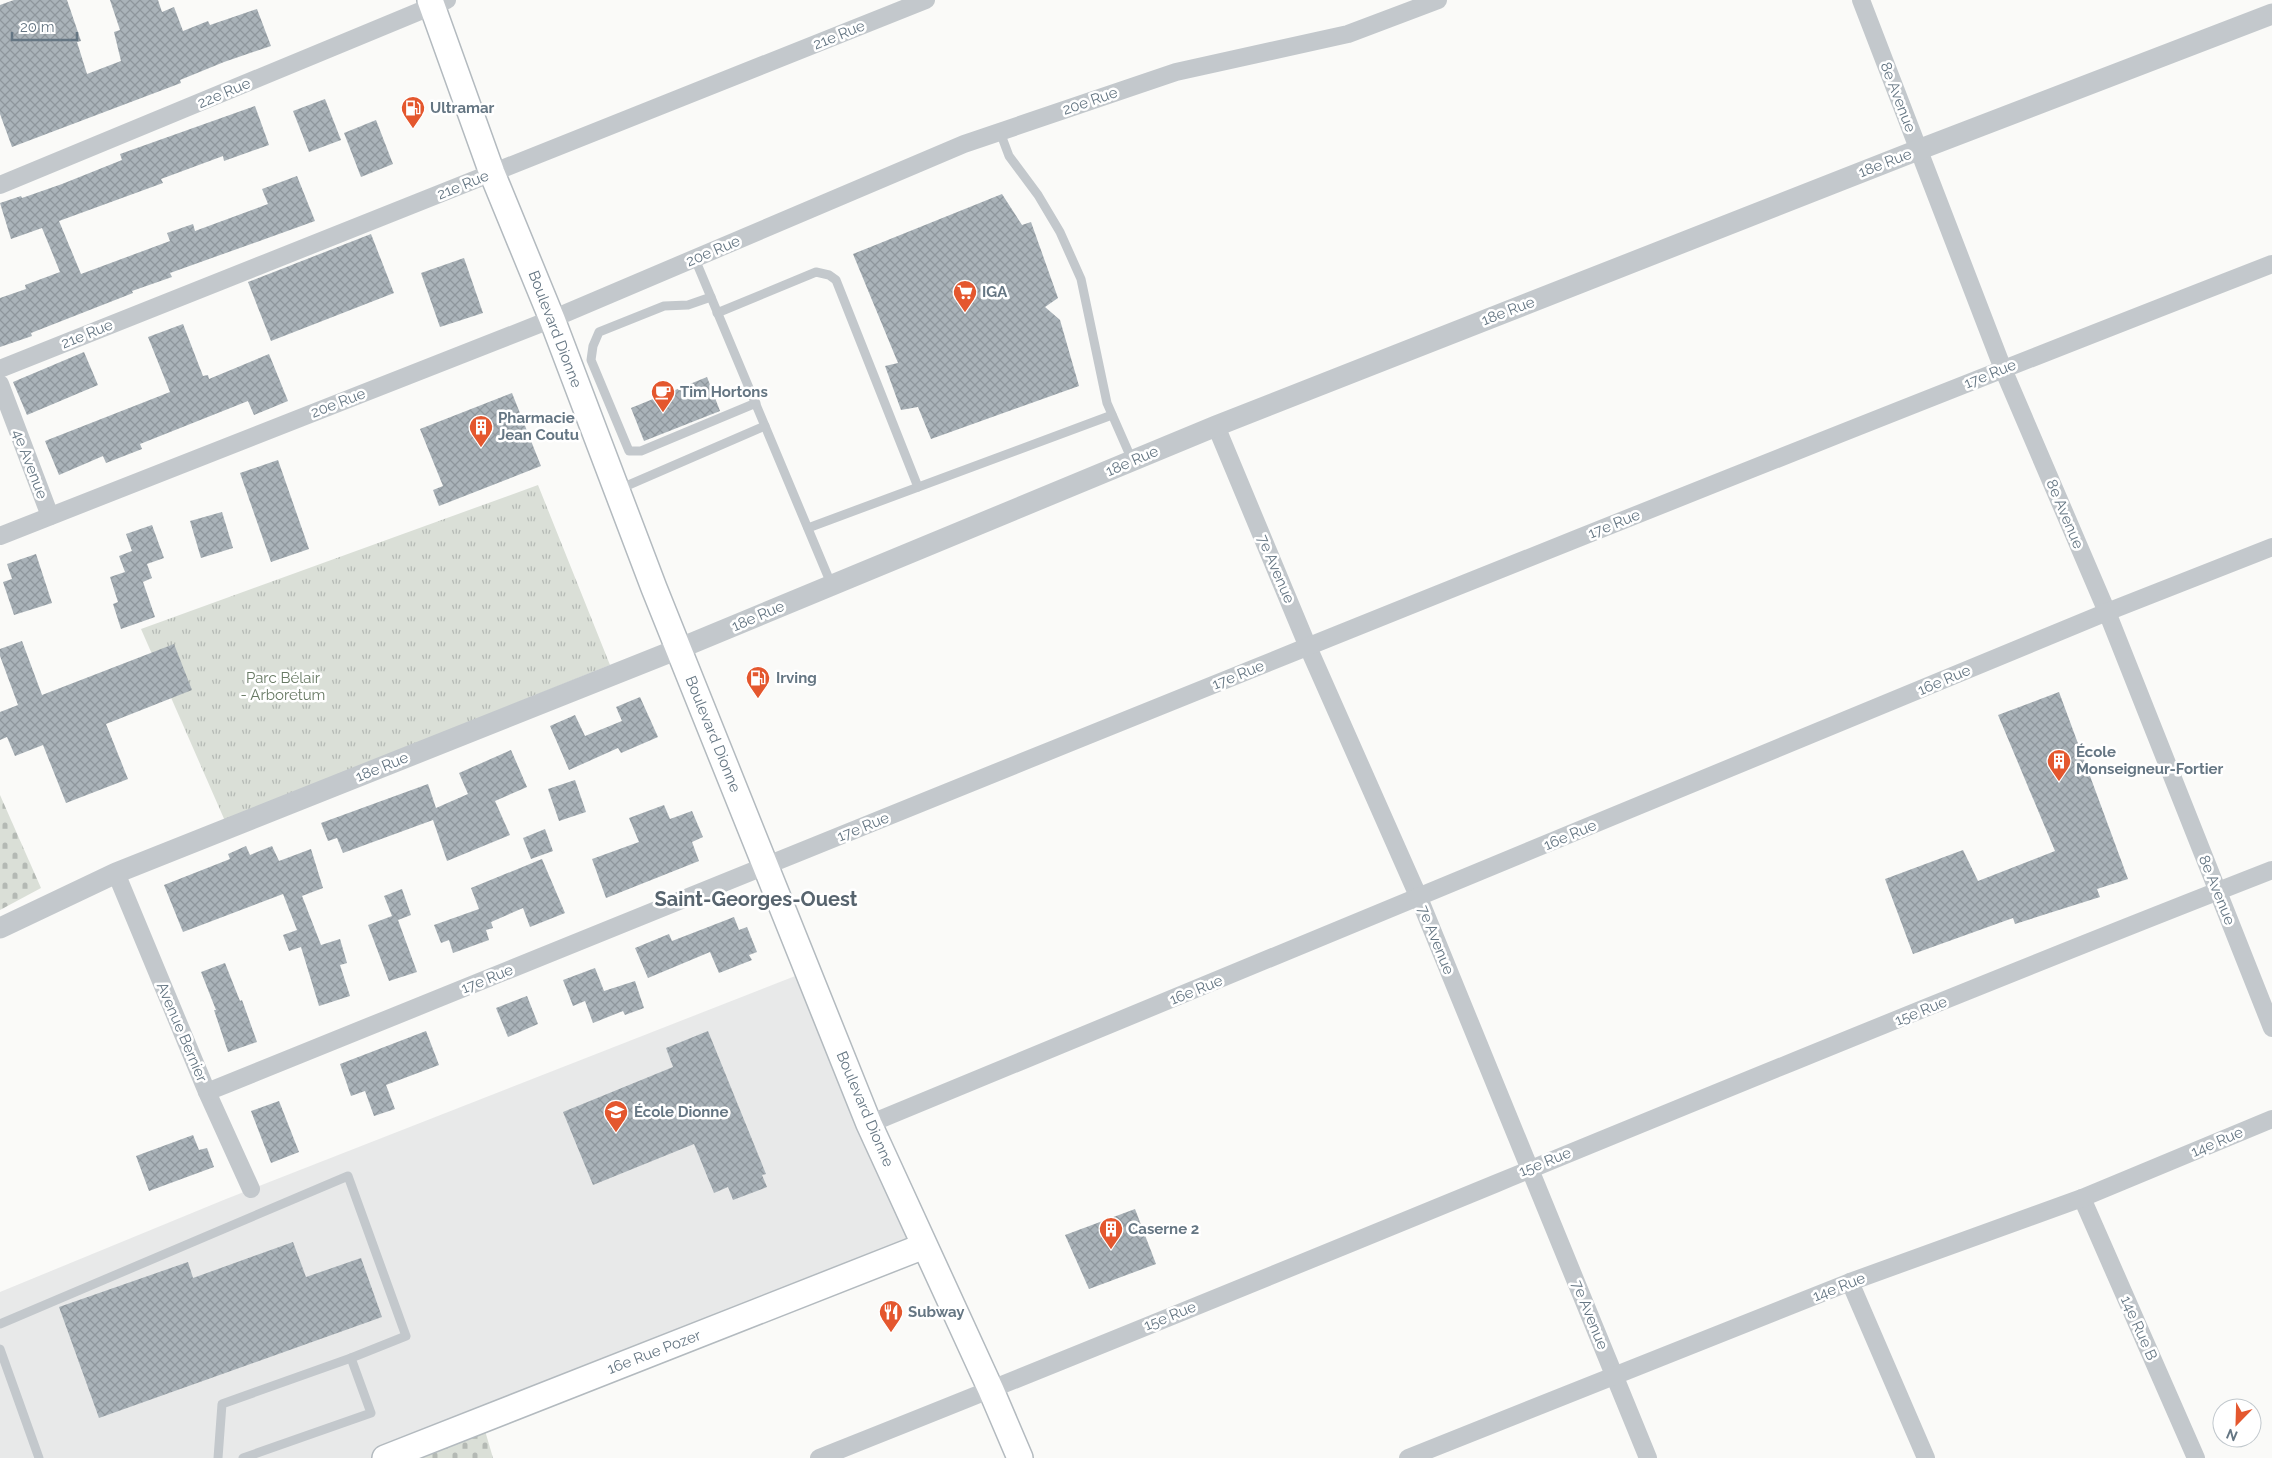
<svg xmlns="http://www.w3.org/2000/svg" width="2272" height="1458" font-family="Raleway,sans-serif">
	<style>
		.built { fill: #e8e9e9 }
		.grass { fill: url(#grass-tufts) }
		.cemetery { fill: url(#cemetery-stones) }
		.building { fill: url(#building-cross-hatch) }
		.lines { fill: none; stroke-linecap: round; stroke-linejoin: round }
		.secondary-casing { stroke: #b3babf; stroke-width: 28 }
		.service { stroke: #c3c8cc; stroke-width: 9 }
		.minor { stroke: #c3c8cc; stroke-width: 18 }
		.tertiary { stroke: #c3c8cc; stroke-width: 21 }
		.secondary { stroke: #fff; stroke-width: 25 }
		.labels { text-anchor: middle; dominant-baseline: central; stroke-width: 5; stroke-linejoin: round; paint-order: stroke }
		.street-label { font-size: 15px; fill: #657683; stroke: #fff }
		.poi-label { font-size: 15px; font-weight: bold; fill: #657683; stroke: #fff; text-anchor: start }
		.park-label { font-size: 15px; fill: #687a64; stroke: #fff }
		.district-label { font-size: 20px; font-weight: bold; fill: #57646e; stroke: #fff }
	</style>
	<defs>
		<pattern id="grass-tufts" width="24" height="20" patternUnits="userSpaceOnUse" patternTransform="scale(1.25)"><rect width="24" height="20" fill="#dadfd7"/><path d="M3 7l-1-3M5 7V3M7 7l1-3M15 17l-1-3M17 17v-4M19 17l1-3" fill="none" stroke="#b4b9b4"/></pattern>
		<pattern id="cemetery-stones" width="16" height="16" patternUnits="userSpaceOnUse" patternTransform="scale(1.25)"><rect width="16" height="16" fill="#dadfd7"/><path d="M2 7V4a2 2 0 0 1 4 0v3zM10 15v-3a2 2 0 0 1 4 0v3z" fill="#b4b9b4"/></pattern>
		<pattern id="building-cross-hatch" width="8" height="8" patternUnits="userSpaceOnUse" patternTransform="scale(1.25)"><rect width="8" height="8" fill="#aab3b9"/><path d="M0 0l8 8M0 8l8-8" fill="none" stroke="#8e969c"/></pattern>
	</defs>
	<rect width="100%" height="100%" fill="#fafaf8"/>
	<!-- built -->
	<polygon class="built" points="808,971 924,1246 391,1458 0,1458 0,1292 226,1199"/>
	<!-- grass -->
	<polygon class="grass" points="538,485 610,665 225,821 141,629"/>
	<!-- cemetery -->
	<g class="cemetery">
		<polygon points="0,795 41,888 0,910"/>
		<polygon points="481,1417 493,1458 382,1458"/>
	</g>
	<!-- building -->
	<g class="building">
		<polygon points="14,0 67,0 81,41 77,42 87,74 121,61 114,32 120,30 110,0 158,0 162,12 174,7 183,31 208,21 210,25 257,9 271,46 224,62 180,80 181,83 12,147 0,114 0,5"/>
		<polygon points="325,99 341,140 309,152 293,111"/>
		<polygon points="255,106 269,145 224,161 223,156 161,179 163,183 59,221 81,274 170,241 167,233 193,224 195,231 268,204 262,189 297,176 315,221 170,273 172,277 132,291 133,293 31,333 32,336 0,347 0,298 26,289 25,285 60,272 42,228 11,239 0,203 21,196 22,198 62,184 122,160 120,154"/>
		<polygon points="376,120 393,164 361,177 344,133"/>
		<polygon points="1002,194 1022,225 1031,222 1058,298 1045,307 1060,320 1079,386 931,439 918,407 901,410 885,366 898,363 853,254"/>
		<polygon points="371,234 394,293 271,341 248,282"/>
		<polygon points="464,258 483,313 440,327 421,273"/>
		<polygon points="183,324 203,376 208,375 209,379 269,354 288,401 254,415 248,401 140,444 142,449 106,463 103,456 59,475 45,441 170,392 148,337"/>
		<polygon points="84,352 98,385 27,415 13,382"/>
		<polygon points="707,377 720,411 644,441 631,408"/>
		<polygon points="512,393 541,466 439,506 433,490 443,486 420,429"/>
		<polygon points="278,460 309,549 271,562 240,473"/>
		<polygon points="222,512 233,548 201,558 190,521"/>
		<polygon points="152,525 164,558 147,564 152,578 143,582 155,617 121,629 113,604 118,602 110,577 125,572 119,556 132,551 126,534"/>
		<polygon points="36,554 52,603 14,615 3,582 12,579 7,564"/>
		<polygon points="22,641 42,695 174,644 192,690 106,724 128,779 66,803 43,745 15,756 7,737 0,740 0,712 18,705 0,656 0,649"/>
		<polygon points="2059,692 2128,879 2097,889 2100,897 2015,924 2013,918 1913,954 1885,879 1963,850 1978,881 2055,851 1998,715"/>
		<polygon points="640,697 658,737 621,753 618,748 569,770 550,726 575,715 585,736 622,721 616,707"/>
		<polygon points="511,750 527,787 495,801 510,835 447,861 433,820 343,853 337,838 328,841 321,823 428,784 436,808 468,794 459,773"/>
		<polygon points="575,780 586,812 559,821 548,789"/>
		<polygon points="664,805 670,819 692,811 703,837 692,842 699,861 606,898 592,859 639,842 629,818"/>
		<polygon points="545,829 553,851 531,859 523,838"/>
		<polygon points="246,846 250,855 272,846 279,861 311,849 323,888 302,896 321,945 340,939 347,963 340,965 350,996 319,1006 301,947 289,951 283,935 297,930 283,894 183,932 164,885 230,859 228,854"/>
		<polygon points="542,859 565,913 530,927 523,908 491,922 493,928 486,930 489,940 453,953 449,940 441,943 434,925 479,909 471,888"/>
		<polygon points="402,889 411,915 398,920 417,972 389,981 368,925 392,916 384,896"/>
		<polygon points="734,917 739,930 747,927 757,952 749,955 752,960 719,973 710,952 648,978 635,948 669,934 672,941"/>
		<polygon points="225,963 240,1001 242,1000 257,1042 228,1052 214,1010 216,1010 201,972"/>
		<polygon points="595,968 604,991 635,981 644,1008 625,1015 623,1011 593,1023 585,1001 573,1006 563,980"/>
		<polygon points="527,996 538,1024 508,1037 496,1008"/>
		<polygon points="426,1031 439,1065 386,1085 395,1109 374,1116 365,1091 351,1096 340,1064"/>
		<polygon points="708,1031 766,1174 762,1175 767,1187 733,1200 728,1187 714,1193 694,1144 593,1185 563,1112 673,1067 666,1048"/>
		<polygon points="279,1101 299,1152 271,1163 251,1111"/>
		<polygon points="193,1135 199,1150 207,1148 214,1167 149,1191 136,1156"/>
		<polygon points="1135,1209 1156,1264 1089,1289 1065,1235"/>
		<polygon points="293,1242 306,1277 361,1258 382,1317 99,1418 59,1307 188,1262 193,1278"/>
	</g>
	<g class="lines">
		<!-- secondary casing -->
		<g class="secondary-casing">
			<g id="secondary">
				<polyline points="430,0 492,173 552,319 654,588 869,1124 991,1390 1020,1458"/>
				<polyline points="385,1458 924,1246"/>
			</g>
		</g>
		<!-- service -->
		<g class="service">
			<polyline points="1000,132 1009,156 1038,195 1060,232 1081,279 1107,403 1132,460"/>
			<polyline points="695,259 832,586"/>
			<polyline points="711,297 688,305 664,306 599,332 593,346 591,360 629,451 641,451 756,403"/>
			<polyline points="717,313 816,272 829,275 836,280 918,487"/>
			<polyline points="617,490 765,426"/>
			<polyline points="808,528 1112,415"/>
			<polyline points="0,1324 348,1176 406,1336 351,1358 371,1413 243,1458"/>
			<polyline points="0,1349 39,1458"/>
			<polyline points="218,1458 222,1404 351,1358"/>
		</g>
		<!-- minor -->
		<g class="minor">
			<polyline points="1861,0 2003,369 2107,612 2272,1028"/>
			<polyline points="0,185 447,0"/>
			<polyline points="0,369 926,0"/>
			<polyline points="0,384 50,516"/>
			<polyline points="1216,426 1308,647 1419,898 1648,1458"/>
			<polyline points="0,536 552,319 964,144 1176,72 1348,34 1438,0"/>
			<polyline points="116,873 207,1092 251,1189"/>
			<path d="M207,1092C895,814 1581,533 2272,264"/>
			<polyline points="869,1124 2107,612 2272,547"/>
			<polyline points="2082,1198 2196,1458"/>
			<polyline points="1850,1282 1926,1458"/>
			<path d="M819,1458C1305,1266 1785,1060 2272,870"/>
			<polyline points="1408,1458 1850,1282 2082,1198 2272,1119"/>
		</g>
		<!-- tertiary -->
		<polyline class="tertiary" points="0,928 116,873 678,649 1216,426 1918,150 2272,14"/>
		<!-- secondary -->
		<use href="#secondary" class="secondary"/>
	</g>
	<!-- icons -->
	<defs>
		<g id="fuel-pin" transform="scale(1.25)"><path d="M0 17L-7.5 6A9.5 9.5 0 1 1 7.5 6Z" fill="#e4572e" stroke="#fff"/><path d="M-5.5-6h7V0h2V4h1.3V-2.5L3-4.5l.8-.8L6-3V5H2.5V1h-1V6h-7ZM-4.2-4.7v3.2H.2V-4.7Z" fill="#fff"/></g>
		<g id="supermarket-pin" transform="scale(1.25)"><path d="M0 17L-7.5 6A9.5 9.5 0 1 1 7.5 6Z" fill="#e4572e" stroke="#fff"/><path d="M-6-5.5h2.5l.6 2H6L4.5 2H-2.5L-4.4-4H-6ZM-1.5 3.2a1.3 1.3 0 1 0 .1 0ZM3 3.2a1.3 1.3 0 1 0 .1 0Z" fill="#fff"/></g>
		<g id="cafe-pin" transform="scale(1.25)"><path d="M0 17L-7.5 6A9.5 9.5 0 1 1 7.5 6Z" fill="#e4572e" stroke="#fff"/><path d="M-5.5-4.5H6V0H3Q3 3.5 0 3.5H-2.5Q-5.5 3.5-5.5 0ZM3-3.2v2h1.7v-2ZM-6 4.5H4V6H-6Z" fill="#fff"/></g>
		<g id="building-pin" transform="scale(1.25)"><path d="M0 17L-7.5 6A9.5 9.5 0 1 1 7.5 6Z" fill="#e4572e" stroke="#fff"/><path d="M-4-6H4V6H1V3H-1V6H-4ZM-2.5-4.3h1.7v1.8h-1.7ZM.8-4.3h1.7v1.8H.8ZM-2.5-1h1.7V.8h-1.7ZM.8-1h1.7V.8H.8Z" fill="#fff"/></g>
		<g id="school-pin" transform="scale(1.25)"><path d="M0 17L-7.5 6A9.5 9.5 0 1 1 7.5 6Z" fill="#e4572e" stroke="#fff"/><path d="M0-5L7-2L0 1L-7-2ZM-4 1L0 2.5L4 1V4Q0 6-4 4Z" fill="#fff"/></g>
		<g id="restaurant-pin" transform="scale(1.25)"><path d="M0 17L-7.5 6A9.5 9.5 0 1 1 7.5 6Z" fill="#e4572e" stroke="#fff"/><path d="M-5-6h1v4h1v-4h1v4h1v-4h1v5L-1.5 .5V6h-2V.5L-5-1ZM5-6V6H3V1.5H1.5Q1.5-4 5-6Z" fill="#fff"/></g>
	</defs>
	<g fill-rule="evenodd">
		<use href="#fuel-pin" x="413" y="108"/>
		<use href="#supermarket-pin" x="965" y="292"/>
		<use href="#cafe-pin" x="663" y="392"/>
		<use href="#building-pin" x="481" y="427"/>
		<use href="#fuel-pin" x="758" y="678"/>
		<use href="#building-pin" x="2059" y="761"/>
		<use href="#school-pin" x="616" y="1112"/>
		<use href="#building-pin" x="1111" y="1229"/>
		<use href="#restaurant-pin" x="891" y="1312"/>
	</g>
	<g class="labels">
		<!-- street labels -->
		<g class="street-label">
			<text transform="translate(839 35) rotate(-22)">21e Rue</text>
			<text transform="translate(224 93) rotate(-23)">22e Rue</text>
			<text transform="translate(1898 97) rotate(69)">8e Avenue</text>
			<text transform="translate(1090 101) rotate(-19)">20e Rue</text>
			<text transform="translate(1885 163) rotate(-21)">18e Rue</text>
			<text transform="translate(463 185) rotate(-22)">21e Rue</text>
			<text transform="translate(713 251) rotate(-23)">20e Rue</text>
			<text transform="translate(1508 311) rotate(-21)">18e Rue</text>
			<text transform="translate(555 329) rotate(69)">Boulevard Dionne</text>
			<text transform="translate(87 334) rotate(-22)">21e Rue</text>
			<text transform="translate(1990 374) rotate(-22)">17e Rue</text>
			<text transform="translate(338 403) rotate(-21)">20e Rue</text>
			<text transform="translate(1132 461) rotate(-23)">18e Rue</text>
			<text transform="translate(30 464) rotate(69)">4e Avenue</text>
			<text transform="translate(2065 514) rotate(67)">8e Avenue</text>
			<text transform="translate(1614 524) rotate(-22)">17e Rue</text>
			<text transform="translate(1276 569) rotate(67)">7e Avenue</text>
			<text transform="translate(758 616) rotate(-23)">18e Rue</text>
			<text transform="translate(1238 675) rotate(-22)">17e Rue</text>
			<text transform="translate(1944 680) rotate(-23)">16e Rue</text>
			<text transform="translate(713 734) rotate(68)">Boulevard Dionne</text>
			<text transform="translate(382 767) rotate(-22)">18e Rue</text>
			<text transform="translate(863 827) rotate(-22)">17e Rue</text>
			<text transform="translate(1570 835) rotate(-23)">16e Rue</text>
			<text transform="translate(2217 890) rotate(68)">8e Avenue</text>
			<text transform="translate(1436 940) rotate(68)">7e Avenue</text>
			<text transform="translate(487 979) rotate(-22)">17e Rue</text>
			<text transform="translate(1196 990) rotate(-22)">16e Rue</text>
			<text transform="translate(1921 1011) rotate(-22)">15e Rue</text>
			<text transform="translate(182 1032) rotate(67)">Avenue Bernier</text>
			<text transform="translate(865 1109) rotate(67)">Boulevard Dionne</text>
			<text transform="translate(2217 1142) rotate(-23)">14e Rue</text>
			<text transform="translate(1545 1162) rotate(-22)">15e Rue</text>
			<text transform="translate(1839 1287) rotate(-21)">14e Rue</text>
			<text transform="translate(1590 1315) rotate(68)">7e Avenue</text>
			<text transform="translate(1170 1316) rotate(-22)">15e Rue</text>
			<text transform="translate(2139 1328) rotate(66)">14e Rue B</text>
			<text transform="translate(654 1352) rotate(-21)">16e Rue Pozer</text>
		</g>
		<!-- poi labels -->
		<g class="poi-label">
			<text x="430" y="108">Ultramar</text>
			<text x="982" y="292">IGA</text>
			<text x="680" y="392">Tim Hortons</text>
			<text x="498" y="418">Pharmacie<tspan x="498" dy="17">Jean Coutu</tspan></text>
			<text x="776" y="678">Irving</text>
			<text x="2076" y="752">École<tspan x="2076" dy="17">Monseigneur-Fortier</tspan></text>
			<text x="634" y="1112">École Dionne</text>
			<text x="1128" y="1229">Caserne 2</text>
			<text x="908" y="1312">Subway</text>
		</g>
		<!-- park labels -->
		<g class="park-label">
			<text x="283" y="678">Parc Bélair<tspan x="283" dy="17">- Arboretum</tspan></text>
		</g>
		<!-- district labels -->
		<g class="district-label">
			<text x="756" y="899">Saint-Georges-Ouest</text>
		</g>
	</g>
	<!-- north arrow -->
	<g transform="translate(2237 1423) rotate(203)"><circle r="24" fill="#ffffff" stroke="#c1c8cd"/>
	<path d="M0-4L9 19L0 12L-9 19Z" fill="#e4572e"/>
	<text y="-8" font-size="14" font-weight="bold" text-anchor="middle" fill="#657683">N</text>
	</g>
	<!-- scale -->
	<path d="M12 32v8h65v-8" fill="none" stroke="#657683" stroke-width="2.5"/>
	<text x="20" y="32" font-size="15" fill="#657683" stroke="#ffffff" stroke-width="4" paint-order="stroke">20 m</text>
</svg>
